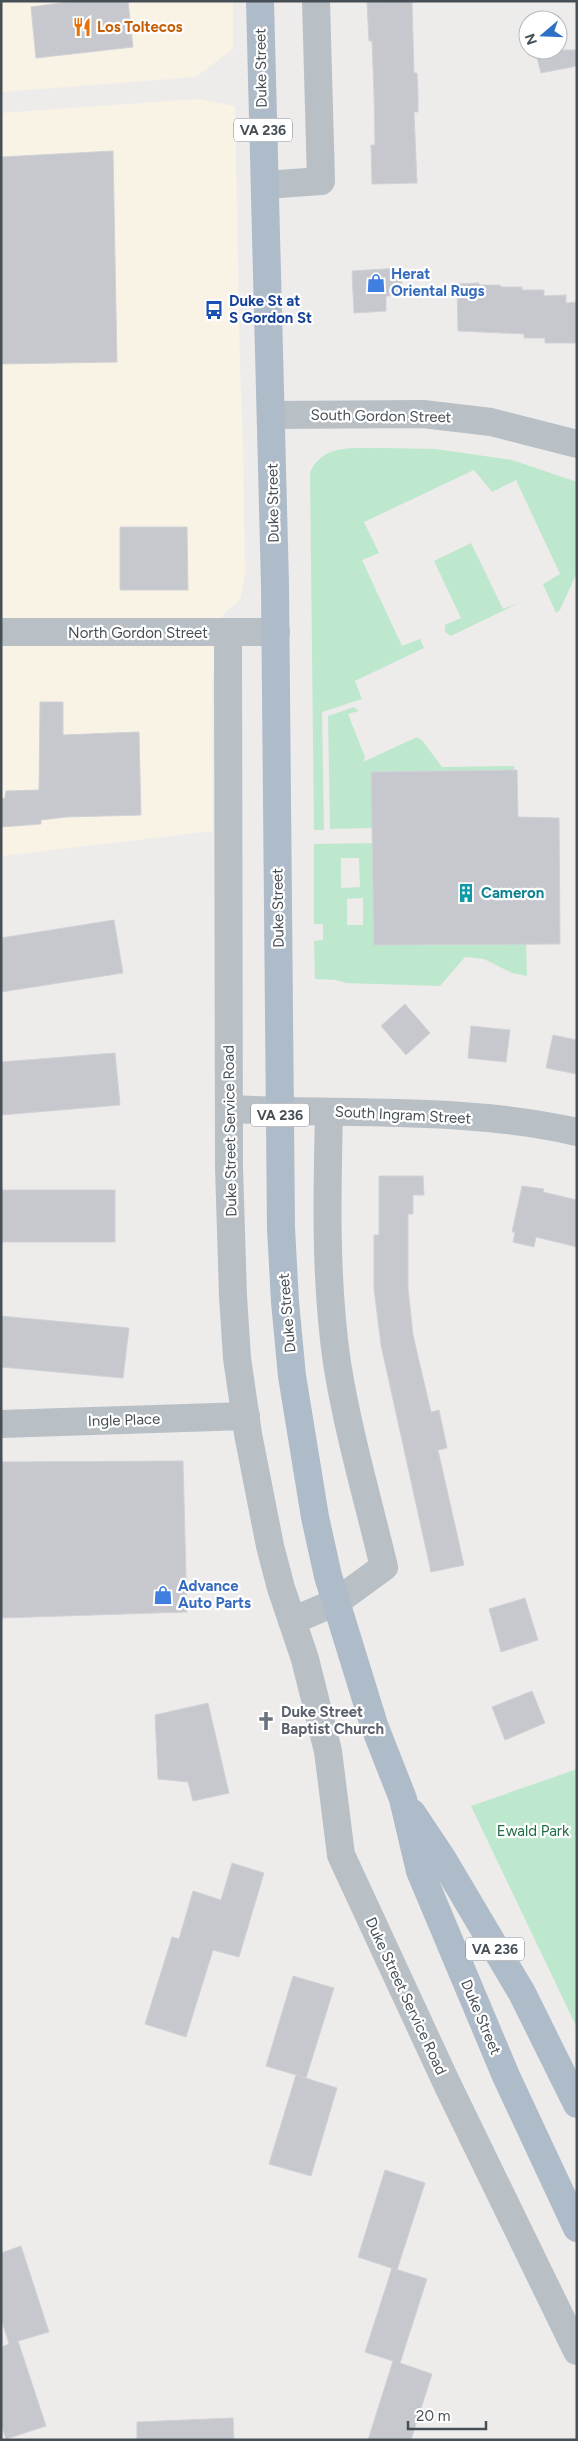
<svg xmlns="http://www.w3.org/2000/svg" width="578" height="2441" font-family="Figtree,sans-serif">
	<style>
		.commercial { fill: #f9f3e5 }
		.green { fill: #bde8cd; fill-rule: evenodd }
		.building { fill: #c6c8ce; stroke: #d0d2d6 }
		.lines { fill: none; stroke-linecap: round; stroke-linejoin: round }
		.street { stroke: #b8c0c6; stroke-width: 28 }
		.primary { stroke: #aebbc8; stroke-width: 28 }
		.labels { text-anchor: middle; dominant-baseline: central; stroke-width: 4.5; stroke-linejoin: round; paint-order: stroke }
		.shield { fill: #fff; stroke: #7e8489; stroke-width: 1 }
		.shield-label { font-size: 14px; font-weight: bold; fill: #464f56 }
		.food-label { font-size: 15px; font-weight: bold; fill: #c56008; stroke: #fff; text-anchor: start }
		.street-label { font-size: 15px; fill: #464f56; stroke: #fff }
		.shop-label { font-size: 15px; font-weight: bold; fill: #366cbe; stroke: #fff; text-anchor: start }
		.transit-label { font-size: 15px; font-weight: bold; fill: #164399; stroke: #fff; text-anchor: start }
		.culture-label { font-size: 15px; font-weight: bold; fill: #0d838f; stroke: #fff; text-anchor: start }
		.worship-label { font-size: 15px; font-weight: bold; fill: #5b616d; stroke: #fff; text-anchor: start }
		.park-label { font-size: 15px; fill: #206e47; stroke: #fff }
	</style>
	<rect width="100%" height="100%" fill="#eeebeb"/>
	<!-- commercial -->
	<g class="commercial">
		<polygon points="1,1 233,1 233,49 196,77 1,92"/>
		<polygon points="198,99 235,106 240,369 243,443 245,575 240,600 223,614 212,681 213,831 1,856 1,113"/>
	</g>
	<!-- green -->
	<g class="green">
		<path d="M382,448L436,449L512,460L577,482V572L560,610L556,613L543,584L560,574L516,480L492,492L474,470L364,522L379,553L362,560L402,646L420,639L424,648L355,681L362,699L322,712L324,830H314L310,473C322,443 355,449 382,448Z"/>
		<polygon points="471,543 503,609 521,602 451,636 445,632 445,625 461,618 434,561"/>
		<polygon points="354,707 359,711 348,714 365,757 363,762 417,737 422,740 442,767 514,766 514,770 372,772 372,828 330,829 328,716"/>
		<path d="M373,843L526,944L527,976L512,973L484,959L465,957L440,986L346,983L336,980L315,979L314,941L323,940V924H314V844ZM341,858H359L360,887L341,888ZM363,898V925H347V899Z"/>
		<polygon points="577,1769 577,2028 471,1806"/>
	</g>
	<!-- building -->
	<g class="building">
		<polygon points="75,1 128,1 133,47 36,58 31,7"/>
		<polygon points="412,1 414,73 417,73 418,92 418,112 414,112 417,183 372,184 371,145 375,145 374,93 372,41 369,41 367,2"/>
		<polygon points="535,50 577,50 577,66 541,73"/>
		<polygon points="113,151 117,362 1,364 1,157"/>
		<polygon points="401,268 402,295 386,296 386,311 354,313 352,271"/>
		<polygon points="479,283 479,285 500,285 501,287 522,287 522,290 544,290 544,296 566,295 566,303 577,302 577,343 545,343 545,338 524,338 524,334 458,331 457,284"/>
		<polygon points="120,527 187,527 188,590 120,590"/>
		<polygon points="40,702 63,702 63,735 139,732 141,815 66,817 41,820 41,824 1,827 1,799 5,798 6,791 39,790"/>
		<polygon points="517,770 518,817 559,818 560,944 374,945 371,772"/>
		<polygon points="114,920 123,973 1,992 1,938"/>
		<polygon points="405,1004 430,1033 406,1055 381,1026"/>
		<polygon points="471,1026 510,1030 506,1062 468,1058"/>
		<polygon points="553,1035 577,1040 577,1074 546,1068"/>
		<polygon points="115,1053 120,1105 1,1115 1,1062"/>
		<polygon points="379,1176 423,1176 424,1195 413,1195 413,1214 408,1214 408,1288 413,1335 431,1412 439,1410 447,1448 438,1450 464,1565 431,1572 381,1345 374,1289 374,1235 379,1235"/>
		<polygon points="522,1186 544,1189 543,1192 577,1200 577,1247 536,1237 534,1247 513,1242 515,1232 512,1232"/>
		<rect x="1" y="1190" width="114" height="52"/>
		<polygon points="1,1316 129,1328 123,1378 1,1367"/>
		<polygon points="183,1461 187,1612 1,1618 1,1462"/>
		<polygon points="525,1598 538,1640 501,1652 489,1609"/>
		<polygon points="532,1691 545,1723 505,1740 492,1707"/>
		<polygon points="208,1703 229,1793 193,1801 188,1782 158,1779 155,1715"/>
		<polygon points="232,1863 264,1873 239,1957 213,1950 186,2037 145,2024 172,1937 179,1939 193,1891 221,1900"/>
		<polygon points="293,1976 334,1988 306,2078 266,2066"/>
		<polygon points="296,2075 337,2088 311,2176 269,2164"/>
		<polygon points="385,2170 425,2183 397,2270 358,2257"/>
		<polygon points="21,2246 49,2332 18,2341 46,2426 6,2439 1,2425 1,2347 9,2344 1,2318 1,2253"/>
		<polygon points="392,2268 427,2279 400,2363 432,2374 411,2440 368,2440 393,2361 365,2352"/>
		<polygon points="233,2418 234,2440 137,2440 137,2422"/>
	</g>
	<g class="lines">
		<!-- street -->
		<g class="street">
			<polyline points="265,185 321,181 316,1"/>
			<polyline points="271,415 423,414 491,422 577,444"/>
			<polyline points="1,632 276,632"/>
			<polyline points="228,634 229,1167 233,1296 237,1358 248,1434 270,1546 281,1588 305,1659 328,1751 341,1855 448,2086 577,2351"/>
			<path d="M229,1109C344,1115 463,1106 577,1132"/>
			<polyline points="1,1424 246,1416"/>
			<path d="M292,1621L336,1602L384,1567C368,1500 348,1432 337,1363C325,1280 327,1196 329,1112"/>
		</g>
		<!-- primary -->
		<g class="primary">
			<polyline points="260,1 275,585 281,1228 285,1302 292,1376 315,1517 328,1576 374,1725 403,1799 420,1871 506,2076 577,2228"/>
			<polyline points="412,1813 442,1858 522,1993 577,2104"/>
		</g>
	</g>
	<!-- icons -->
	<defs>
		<g id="restaurant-bare" transform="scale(1.5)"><path d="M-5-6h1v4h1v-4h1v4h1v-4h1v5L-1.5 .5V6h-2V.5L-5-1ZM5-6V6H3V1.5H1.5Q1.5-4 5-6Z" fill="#e8710a" stroke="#fff" stroke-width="2.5" paint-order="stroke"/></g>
		<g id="shop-bare" transform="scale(1.5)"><path d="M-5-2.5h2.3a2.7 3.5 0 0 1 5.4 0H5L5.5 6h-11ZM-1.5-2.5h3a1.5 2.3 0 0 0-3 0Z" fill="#3f7fe0" stroke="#fff" stroke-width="2.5" paint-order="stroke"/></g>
		<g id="bus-bare" transform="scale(1.5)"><path d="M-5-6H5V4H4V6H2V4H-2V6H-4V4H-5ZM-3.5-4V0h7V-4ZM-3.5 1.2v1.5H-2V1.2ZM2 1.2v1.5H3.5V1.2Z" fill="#1a4fb4" stroke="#fff" stroke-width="2.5" paint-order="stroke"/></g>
		<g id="building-bare" transform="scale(1.5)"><path d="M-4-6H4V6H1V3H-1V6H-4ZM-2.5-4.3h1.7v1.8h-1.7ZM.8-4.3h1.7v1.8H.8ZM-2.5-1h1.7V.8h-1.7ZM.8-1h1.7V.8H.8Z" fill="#0f9aa8" stroke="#fff" stroke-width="2.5" paint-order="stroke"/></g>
		<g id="church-bare" transform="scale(1.5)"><path d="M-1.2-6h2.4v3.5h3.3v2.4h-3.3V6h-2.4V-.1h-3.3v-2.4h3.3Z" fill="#6b7280" stroke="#fff" stroke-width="2.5" paint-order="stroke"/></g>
	</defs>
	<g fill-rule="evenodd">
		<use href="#restaurant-bare" x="82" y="27"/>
		<use href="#shop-bare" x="376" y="283"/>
		<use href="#bus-bare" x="214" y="310"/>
		<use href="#building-bare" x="466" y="893"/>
		<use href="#shop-bare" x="163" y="1595"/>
		<use href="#church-bare" x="266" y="1721"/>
	</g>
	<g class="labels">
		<!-- shield labels -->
		<g class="shield">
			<rect x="234" y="118.5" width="58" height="23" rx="4"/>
			<rect x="251" y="1103.5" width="58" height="23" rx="4"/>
			<rect x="466" y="1937.5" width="58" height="23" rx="4"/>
		</g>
		<g class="shield-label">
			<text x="263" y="130">VA 236</text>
			<text x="280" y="1115">VA 236</text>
			<text x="495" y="1949">VA 236</text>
		</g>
		<!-- food labels -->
		<g class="food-label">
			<text x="97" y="27">Los Toltecos</text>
		</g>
		<!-- street labels -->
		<g class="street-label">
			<text transform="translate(261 68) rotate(-91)">Duke Street</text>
			<text transform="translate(381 416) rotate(1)">South Gordon Street</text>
			<text transform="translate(273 503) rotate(-91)">Duke Street</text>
			<text x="138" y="633">North Gordon Street</text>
			<text transform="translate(278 908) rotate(-91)">Duke Street</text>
			<text transform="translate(403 1115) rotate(3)">South Ingram Street</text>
			<text transform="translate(230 1131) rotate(-91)">Duke Street Service Road</text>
			<text transform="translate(287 1313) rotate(-95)">Duke Street</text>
			<text transform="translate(124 1420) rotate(-2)">Ingle Place</text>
			<text transform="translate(406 1996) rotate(65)">Duke Street Service Road</text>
			<text transform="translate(481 2017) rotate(67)">Duke Street</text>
		</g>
		<!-- shop labels -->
		<g class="shop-label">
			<text x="391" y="274">Herat<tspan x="391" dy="17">Oriental Rugs</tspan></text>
			<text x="178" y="1586">Advance<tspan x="178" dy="17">Auto Parts</tspan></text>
		</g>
		<!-- transit labels -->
		<g class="transit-label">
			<text x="229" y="301">Duke St at<tspan x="229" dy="17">S Gordon St</tspan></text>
		</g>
		<!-- culture labels -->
		<g class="culture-label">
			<text x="481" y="893">Cameron</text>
		</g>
		<!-- worship labels -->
		<g class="worship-label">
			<text x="281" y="1712">Duke Street<tspan x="281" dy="17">Baptist Church</tspan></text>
		</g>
		<!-- park labels -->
		<g class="park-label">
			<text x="533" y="1831">Ewald Park</text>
		</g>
	</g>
	<!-- border -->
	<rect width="578" height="2441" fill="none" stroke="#464f56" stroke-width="5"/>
	<!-- north arrow -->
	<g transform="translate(543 35) rotate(251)"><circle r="24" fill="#ffffff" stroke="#b5b9bb"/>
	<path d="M0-4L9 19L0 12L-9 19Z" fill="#2c71c7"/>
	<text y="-8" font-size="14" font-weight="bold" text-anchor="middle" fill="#464f56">N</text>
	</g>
	<!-- scale -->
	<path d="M408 2421v8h78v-8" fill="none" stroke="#464f56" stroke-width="2.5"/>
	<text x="416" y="2421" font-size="15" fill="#464f56" stroke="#ffffff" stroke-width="4" paint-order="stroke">20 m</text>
</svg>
